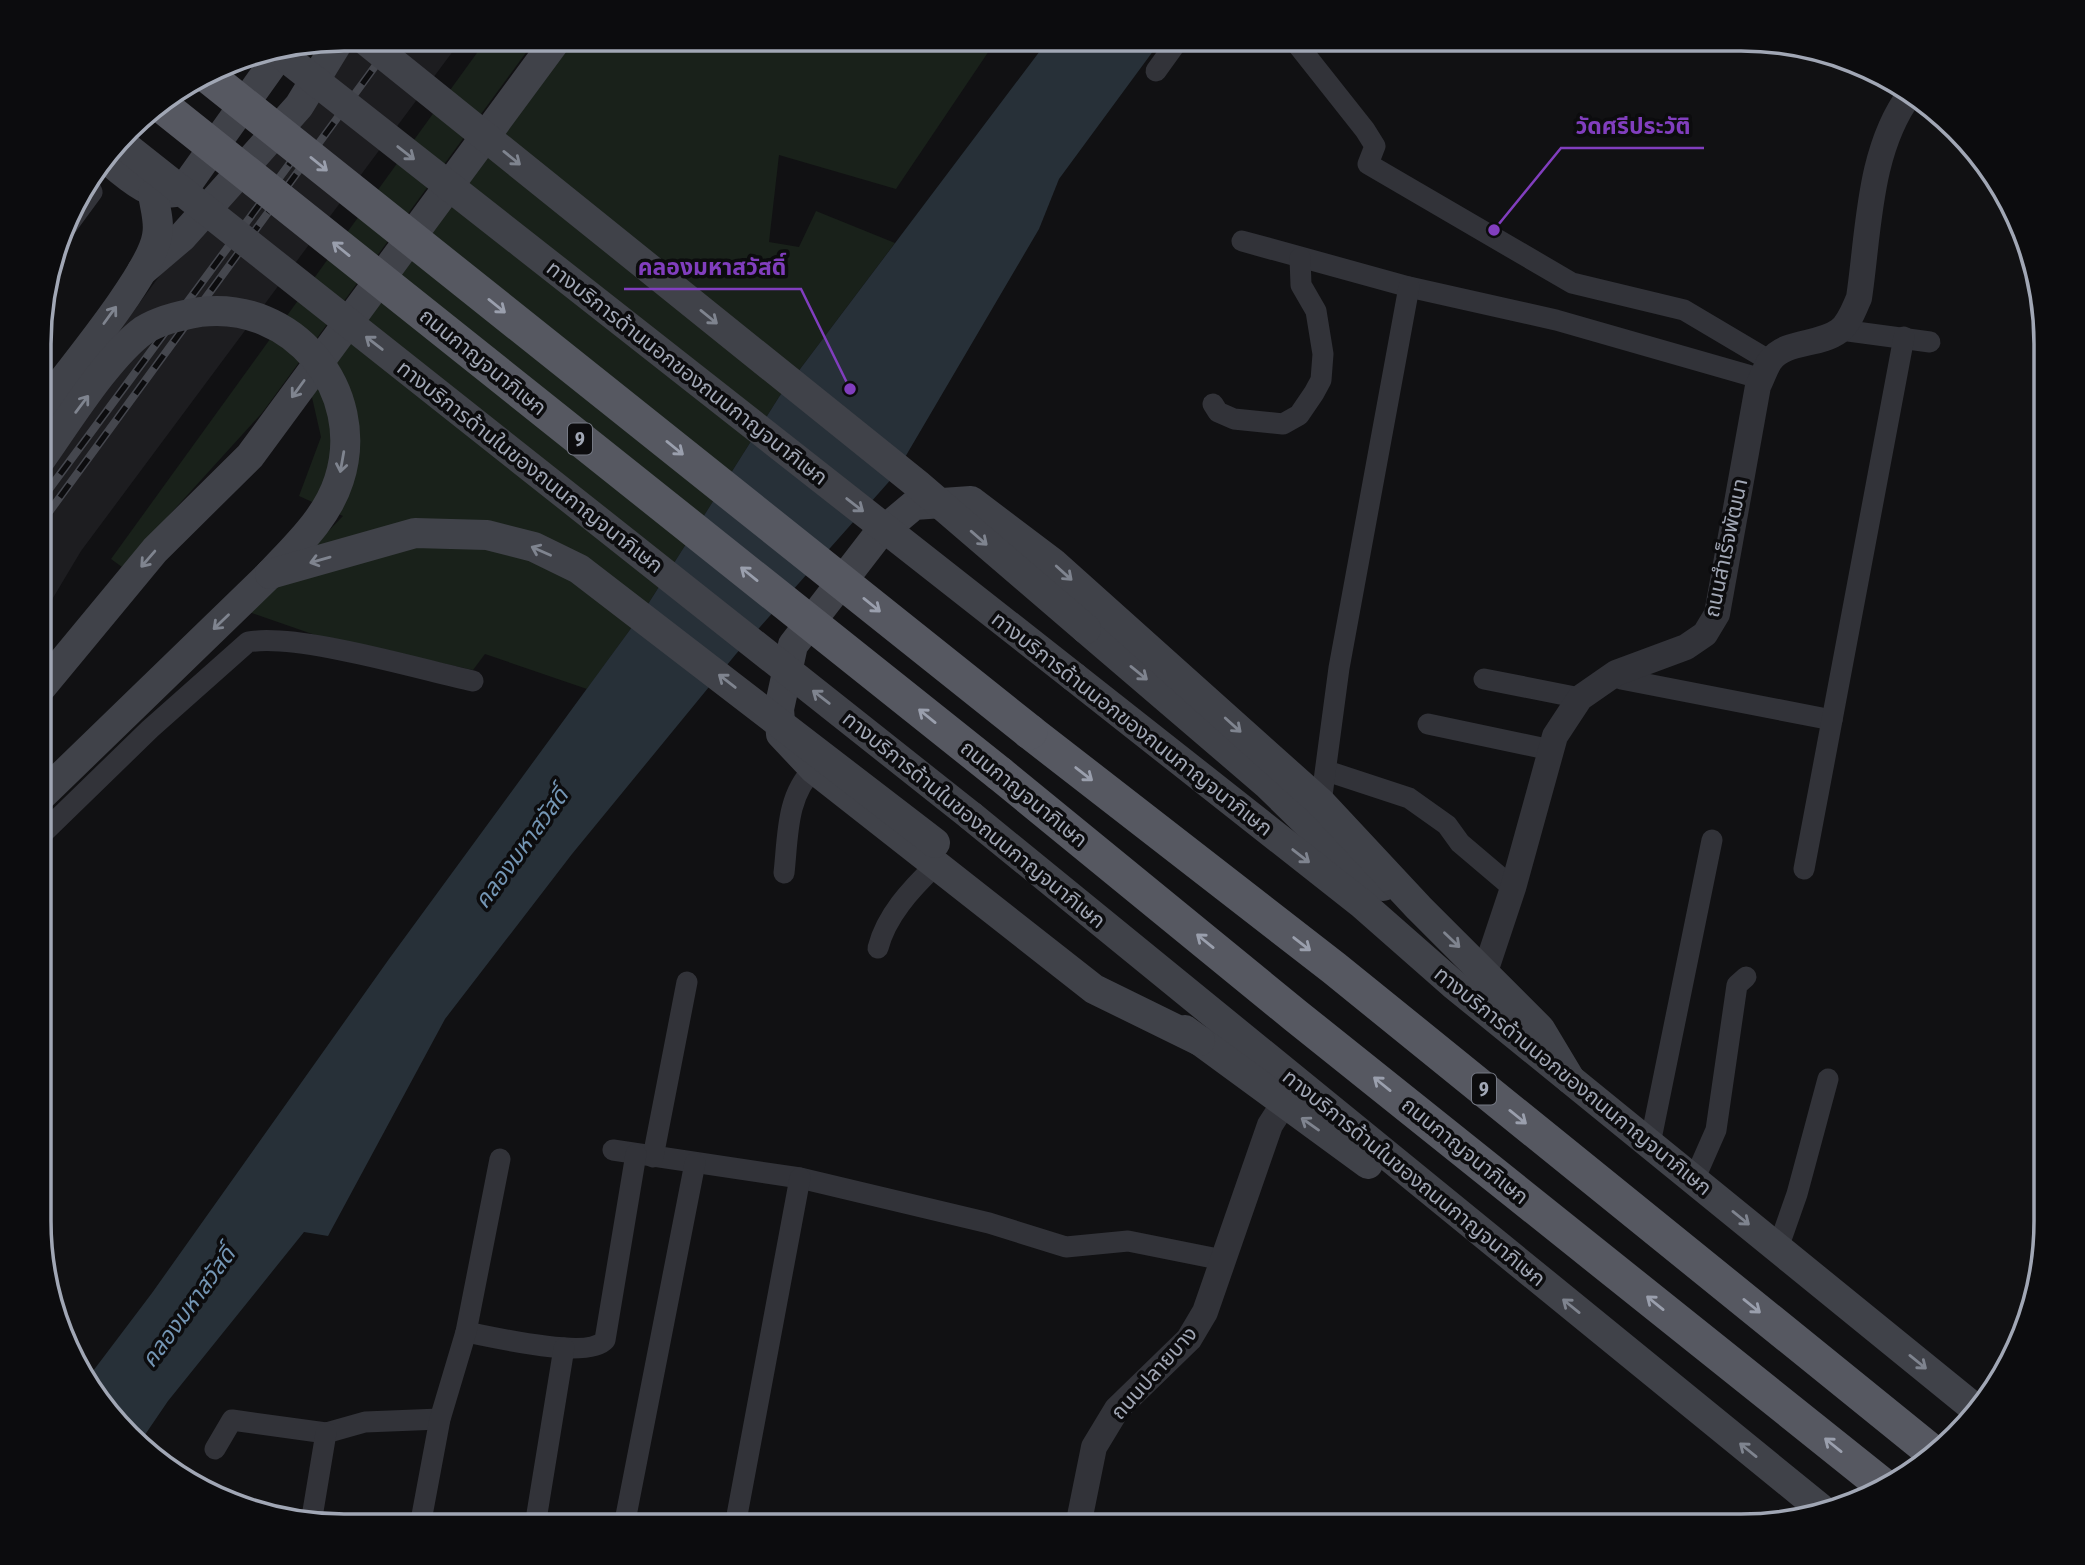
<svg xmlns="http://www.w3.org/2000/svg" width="2085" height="1565" font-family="'Fira Sans Condensed','Noto Sans Thai',sans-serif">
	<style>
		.built { fill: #1d1d20 }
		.green { fill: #19211a }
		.water { fill: #273038 }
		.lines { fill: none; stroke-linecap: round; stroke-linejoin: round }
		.minor { stroke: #323339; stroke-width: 21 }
		.tertiary { stroke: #323339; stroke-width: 26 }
		.secondary { stroke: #404249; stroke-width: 30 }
		.trunk { stroke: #565861; stroke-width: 35 }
		.rail-casing { stroke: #45474e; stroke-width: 8 }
		.rail { stroke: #0c0c0e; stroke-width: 5; stroke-dasharray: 16; stroke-linecap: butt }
		.secondary-bridge { stroke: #404249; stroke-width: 30 }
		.trunk-bridge { stroke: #565861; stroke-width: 35 }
		.oneway { stroke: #7f848f }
		.oneway2 { stroke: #9a9fad }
		.labels { text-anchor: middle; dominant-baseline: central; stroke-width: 7; stroke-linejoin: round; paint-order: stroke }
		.shield { fill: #0c0c0e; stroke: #747883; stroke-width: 2 }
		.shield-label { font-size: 19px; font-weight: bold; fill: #a1a7b5 }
		.street-label { font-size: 21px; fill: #a1a7b5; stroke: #0c0c0e }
		.water-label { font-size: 23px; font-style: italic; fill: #7496b5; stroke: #0c0c0e }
		.rim { fill: none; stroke: #a1a7b5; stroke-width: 3.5 }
		.leader { fill: none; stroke: #813ebe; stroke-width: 2.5 }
		.callout-dot { fill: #813ebe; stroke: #0c0c0e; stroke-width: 2.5 }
		.callout-label { font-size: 23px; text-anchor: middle; font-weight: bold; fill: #813ebe; stroke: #0c0c0e; stroke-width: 7; stroke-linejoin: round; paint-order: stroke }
	</style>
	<rect width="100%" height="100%" fill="#111113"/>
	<!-- built -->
	<polygon class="built" points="343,39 462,39 81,551 41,618 41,446 121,328 334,40"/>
	<!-- green -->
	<g class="green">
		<polygon points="487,39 536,39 262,413 122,567 111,559"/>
		<polygon points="573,39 997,39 896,189 779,155 769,242 799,247 816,211 895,243 779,397 643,612 587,689 485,654 473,670 318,636 249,612 343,516 299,496 321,437 311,393 333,354"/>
	</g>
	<!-- water -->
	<polygon class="water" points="1049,39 1162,39 1059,179 1039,229 894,476 736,654 572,854 445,1019 328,1236 304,1232 168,1401 138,1445 87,1379 152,1293 389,959 643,612 779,397"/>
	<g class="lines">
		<!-- minor -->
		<g class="minor">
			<polyline points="1293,39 1365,130 1375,146 1368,164 1572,283 1684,310 1770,361"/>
			<polyline points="1156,71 1179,39"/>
			<polyline points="67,226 92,192 87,182"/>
			<polyline points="1242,241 1409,287 1556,320 1762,379"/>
			<polyline points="1841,330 1930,342"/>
			<polyline points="1213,404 1218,412 1234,419 1283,424 1299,415 1314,393 1321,380 1323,354 1316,311 1301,285 1300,258"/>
			<polyline points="1616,673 1621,679 1832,720"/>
			<polyline points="1484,679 1580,698"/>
			<polyline points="1428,724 1551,750"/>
			<polyline points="1327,771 1409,798 1447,825 1460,843 1513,888"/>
			<polyline points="1321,803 1339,668 1409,287"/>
			<path d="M40,836L150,729L248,642C298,633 418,669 473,681"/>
			<polyline points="1804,869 1904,337"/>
			<path d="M784,873C788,838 786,795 814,769"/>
			<path d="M878,948C886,916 911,889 935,866"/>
			<polyline points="1650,1144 1712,840"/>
			<polyline points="613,1150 800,1178 989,1223 1066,1247 1128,1241 1223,1260"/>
			<polyline points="653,1157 687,982"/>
			<polyline points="1694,1180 1716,1130 1737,985 1746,977"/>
			<polyline points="1778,1248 1797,1194 1828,1079"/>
			<path d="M466,1332C493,1337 588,1360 605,1340L636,1154"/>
			<polyline points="215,1449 232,1420 326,1433 365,1422 440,1419"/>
			<polyline points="311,1523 326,1433"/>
			<polyline points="420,1526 440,1419 466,1332 500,1159"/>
			<polyline points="535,1526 564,1348"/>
			<polyline points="624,1526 695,1163"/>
			<polyline points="735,1526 800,1178"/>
		</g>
		<!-- tertiary -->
		<g class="tertiary">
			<path d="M1485,972L1513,888L1555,736L1580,698L1616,673L1686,647L1705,634L1717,614L1758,386C1762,379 1765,368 1770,361C1785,340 1819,346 1839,331C1849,324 1854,309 1859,298C1869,231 1868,151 1910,94"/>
			<polyline points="1078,1526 1094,1447 1117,1409 1189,1339 1205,1312 1270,1125 1283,1105"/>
		</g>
		<!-- secondary -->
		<g class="secondary">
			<path d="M106,159C132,178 149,201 183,190L284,48"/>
			<polyline points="142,271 182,237 299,106 340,39"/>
			<path d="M41,409C67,374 151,274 157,236C160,222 155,208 153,194"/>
			<polyline points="1086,629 1267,784 1351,866 1383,886"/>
			<polyline points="1074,677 1362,904 1453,984 1978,1411"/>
			<polyline points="40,689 155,550 250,456 557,39"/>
			<polyline points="40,797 270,574"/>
			<polyline points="971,816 1820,1508"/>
			<polyline points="1185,1030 1368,1164"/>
			<polyline points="1200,1041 1094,989 814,769 781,734 779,709 793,645 877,536 914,505 971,501 1053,563 1321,803 1419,908 1540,1029 1570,1079"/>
		</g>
		<!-- trunk -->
		<g class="trunk">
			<polyline points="1030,732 1334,968 1932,1452"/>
			<polyline points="1000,774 1296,1016 1886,1488"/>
		</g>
		<!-- rail casing -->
		<g class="rail-casing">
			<g id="rail">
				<polyline points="41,500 299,151"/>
				<polyline points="41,523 395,39"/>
			</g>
		</g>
		<!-- rail -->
		<use href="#rail" class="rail"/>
		<!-- secondary-bridge -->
		<g class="secondary-bridge">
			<polyline points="364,39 917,484 1086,629"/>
			<polyline points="276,50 1074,677"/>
			<polyline points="120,142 971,816"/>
			<path d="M41,459C68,421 108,356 144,330C160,320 182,315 200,312C292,300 368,390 339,480C327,518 296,546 270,574"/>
			<polyline points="270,574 415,533 487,535 534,547 579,569 935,843"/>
		</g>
		<!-- trunk-bridge -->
		<g class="trunk-bridge">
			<polyline points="208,76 1030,732"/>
			<polyline points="160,104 1000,774"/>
		</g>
	</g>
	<!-- one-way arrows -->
	<defs><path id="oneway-shaft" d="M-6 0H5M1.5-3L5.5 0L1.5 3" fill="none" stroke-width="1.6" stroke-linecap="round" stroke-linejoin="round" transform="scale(1.75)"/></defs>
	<g class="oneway">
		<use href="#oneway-shaft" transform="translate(406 153) rotate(38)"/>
		<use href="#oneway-shaft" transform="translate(512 158) rotate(39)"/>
		<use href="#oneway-shaft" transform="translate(110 315) rotate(-54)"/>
		<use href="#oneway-shaft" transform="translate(709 317) rotate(39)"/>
		<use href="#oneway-shaft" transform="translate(374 343) rotate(-142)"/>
		<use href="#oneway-shaft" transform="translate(298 389) rotate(126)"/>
		<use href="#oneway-shaft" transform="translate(82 404) rotate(-53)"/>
		<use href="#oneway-shaft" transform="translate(342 462) rotate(100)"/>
		<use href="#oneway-shaft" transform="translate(855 505) rotate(38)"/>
		<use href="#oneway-shaft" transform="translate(979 538) rotate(41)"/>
		<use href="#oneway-shaft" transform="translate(541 551) rotate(-156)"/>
		<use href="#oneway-shaft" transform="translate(148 559) rotate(131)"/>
		<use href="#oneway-shaft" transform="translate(320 560) rotate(164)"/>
		<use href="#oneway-shaft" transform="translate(1064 573) rotate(42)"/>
		<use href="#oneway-shaft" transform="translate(221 622) rotate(136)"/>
		<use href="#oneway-shaft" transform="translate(1139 673) rotate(39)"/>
		<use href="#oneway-shaft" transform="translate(727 681) rotate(-142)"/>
		<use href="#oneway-shaft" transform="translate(821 697) rotate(-142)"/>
		<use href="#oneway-shaft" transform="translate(1233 725) rotate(42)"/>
		<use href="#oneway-shaft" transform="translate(1301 856) rotate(38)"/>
		<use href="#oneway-shaft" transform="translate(1452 940) rotate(44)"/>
		<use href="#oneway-shaft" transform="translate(1310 1124) rotate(-145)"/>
		<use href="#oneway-shaft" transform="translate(1741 1218) rotate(39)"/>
		<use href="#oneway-shaft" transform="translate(1571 1306) rotate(-141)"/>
		<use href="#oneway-shaft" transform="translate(1918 1362) rotate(39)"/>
		<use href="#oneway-shaft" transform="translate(1748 1450) rotate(-141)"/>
	</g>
	<g class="oneway2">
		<use href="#oneway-shaft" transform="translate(319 164) rotate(39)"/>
		<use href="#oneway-shaft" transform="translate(341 249) rotate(-141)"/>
		<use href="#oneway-shaft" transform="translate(497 306) rotate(39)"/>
		<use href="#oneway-shaft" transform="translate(675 448) rotate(39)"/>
		<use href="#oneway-shaft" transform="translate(749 574) rotate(-141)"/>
		<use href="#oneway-shaft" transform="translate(872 605) rotate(39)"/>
		<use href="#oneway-shaft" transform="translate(927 716) rotate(-141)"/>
		<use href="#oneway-shaft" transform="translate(1084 774) rotate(38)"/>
		<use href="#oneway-shaft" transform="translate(1205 941) rotate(-141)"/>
		<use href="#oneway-shaft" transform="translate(1302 944) rotate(38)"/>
		<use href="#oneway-shaft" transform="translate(1382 1084) rotate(-141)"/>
		<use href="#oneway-shaft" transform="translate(1518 1117) rotate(39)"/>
		<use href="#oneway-shaft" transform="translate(1655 1303) rotate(-141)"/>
		<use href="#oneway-shaft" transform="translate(1752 1306) rotate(39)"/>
		<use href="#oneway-shaft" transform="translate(1833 1445) rotate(-141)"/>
	</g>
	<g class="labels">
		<!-- shield labels -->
		<g class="shield">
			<rect x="568" y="423.5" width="24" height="31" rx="5"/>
			<rect x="1472" y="1073.5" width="24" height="31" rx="5"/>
		</g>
		<g class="shield-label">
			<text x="580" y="439">9</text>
			<text x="1484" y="1089">9</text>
		</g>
		<!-- street labels -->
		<g class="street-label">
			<text transform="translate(483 362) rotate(39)">ถนนกาญจนาภิเษก</text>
			<text transform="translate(687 373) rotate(38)">ทางบริการด้านนอกของถนนกาญจนาภิเษก</text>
			<text transform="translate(530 467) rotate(38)">ทางบริการด้านในของถนนกาญจนาภิเษก</text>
			<text transform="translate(1726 548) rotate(-78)">ถนนสำเร็จพัฒนา</text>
			<text transform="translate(1132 724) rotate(38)">ทางบริการด้านนอกของถนนกาญจนาภิเษก</text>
			<text transform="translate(1024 794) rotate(39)">ถนนกาญจนาภิเษก</text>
			<text transform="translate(974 820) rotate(39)">ทางบริการด้านในของถนนกาญจนาภิเษก</text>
			<text transform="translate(1573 1081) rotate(39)">ทางบริการด้านนอกของถนนกาญจนาภิเษก</text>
			<text transform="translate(1465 1151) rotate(39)">ถนนกาญจนาภิเษก</text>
			<text transform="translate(1414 1178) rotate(39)">ทางบริการด้านในของถนนกาญจนาภิเษก</text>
			<text transform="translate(1154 1373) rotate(-48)">ถนนปลายบาง</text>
		</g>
		<!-- water labels -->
		<g class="water-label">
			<text transform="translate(521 848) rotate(-54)">คลองมหาสวัสดิ์</text>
			<text transform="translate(188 1307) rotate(-54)">คลองมหาสวัสดิ์</text>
		</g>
	</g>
	<!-- crop -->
	<path d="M0 0H2085V1565H0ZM344 51H1741A293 293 0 0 1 2034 344V1221A293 293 0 0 1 1741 1514H344A293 293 0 0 1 51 1221V344A293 293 0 0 1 344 51Z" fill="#0c0c0e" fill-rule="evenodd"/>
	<path class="rim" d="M344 51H1741A293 293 0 0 1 2034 344V1221A293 293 0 0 1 1741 1514H344A293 293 0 0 1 51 1221V344A293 293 0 0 1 344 51Z"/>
	<!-- callouts -->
	<path class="leader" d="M1494 230L1561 148H1704M850 389L801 289H624"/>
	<g class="callout-dot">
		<circle cx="1494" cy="230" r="7"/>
		<circle cx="850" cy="389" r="7"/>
	</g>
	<g class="callout-label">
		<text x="1633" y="134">วัดศรีประวัติ</text>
		<text x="712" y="275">คลองมหาสวัสดิ์</text>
	</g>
</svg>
